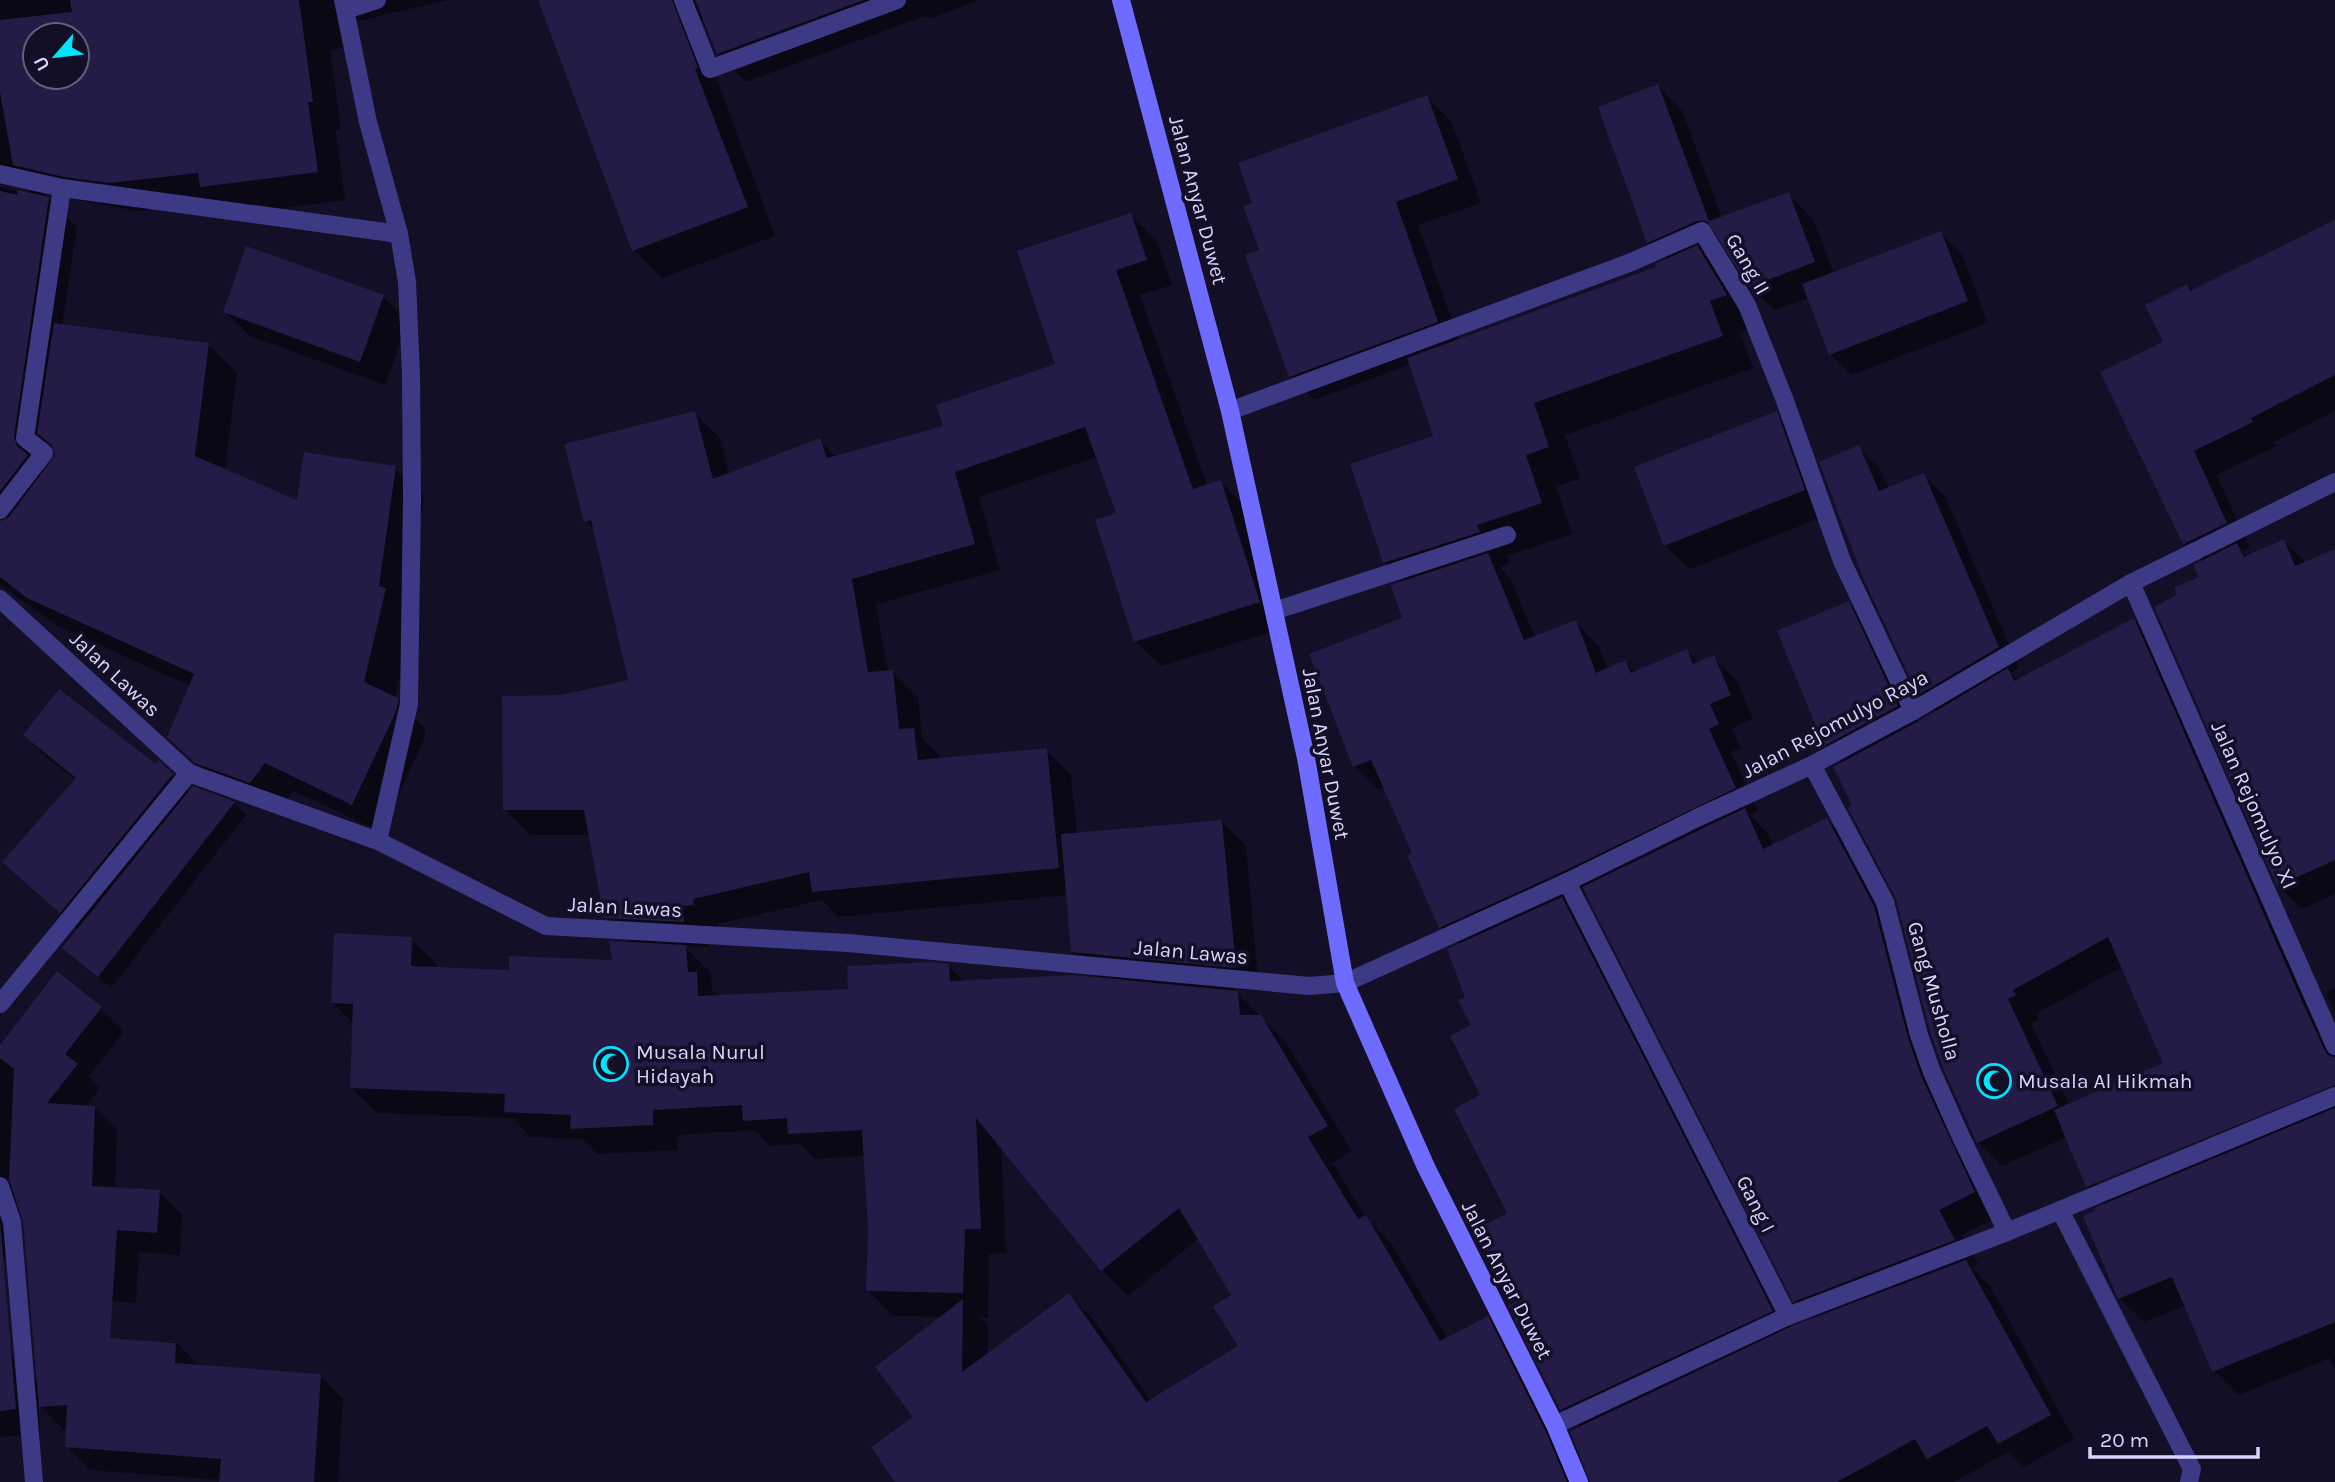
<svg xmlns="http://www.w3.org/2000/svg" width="2335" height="1482" font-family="Karla,sans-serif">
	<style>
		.shadow { fill: #0007; fill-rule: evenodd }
		.building { fill: #241b47; fill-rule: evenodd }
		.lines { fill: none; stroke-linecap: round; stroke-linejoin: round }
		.street { stroke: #3d3a85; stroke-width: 18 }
		.secondary { stroke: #6f6bff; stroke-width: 18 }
		.labels { text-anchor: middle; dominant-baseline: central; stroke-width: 7; stroke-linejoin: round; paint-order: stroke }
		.street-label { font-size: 21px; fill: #d9d4ff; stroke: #130f26 }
		.poi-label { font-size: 21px; fill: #d9d4ff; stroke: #130f26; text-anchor: start }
	</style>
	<rect width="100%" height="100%" fill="#130f26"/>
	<!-- shadow -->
	<g class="shadow">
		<path d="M0,0H448L341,25L344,48L330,50L341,130H336L345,200L230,215L217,202L138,211L44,194L77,227L62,326L208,345L237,373L225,471L299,502L395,468L424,496L407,612L413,618L395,698L425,728V732L423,742L381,832L294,791L279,810L225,791L169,737L190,686L58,626L0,585V187L32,195L12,174L0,173ZM35,35H77V77H35ZM45,439L55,448L57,456L44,473L41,466Z"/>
		<polygon points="540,0 979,0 932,18 922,17 746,82 718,53 703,16 700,34 775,236 662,278 634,250"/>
		<path d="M1658,86L1682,111L1722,218L1788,194L1813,219L1834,274L1941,233L1962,255L1988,323L1851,375L1830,354L1809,298L1775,310L1750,286L1723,244L1703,253L1729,279L1757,326L1740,333L1753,368L1565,435L1580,479L1556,486L1572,534L1507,556L1510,563L1500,567L1511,579L1535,638L1575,622L1599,646L1608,669L1625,662L1635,673L1686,651L1699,663L1713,657L1737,681L1753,719L1732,728L1741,748L1731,752L1758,811L1750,815L1769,835L1774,846L1827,820L1851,844L1898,932L1932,1064L1998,1217L1962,1235L1978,1264L1971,1267L1990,1286L2074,1439L2024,1467L2008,1452L1954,1482H1607L1580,1428L1562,1409L1519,1302L1509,1214L1483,1096L1460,945L1441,927L1414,854L1384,787L1378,789L1355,766L1404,619L1405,582L1385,562L1352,466L1436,437L1411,364L1314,400L1290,376L1261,251L1255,204L1427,97L1451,121L1481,203L1418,225L1459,340L1659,268L1668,260L1649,242ZM1588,894L1795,1301L1814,1320L1792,1329L1585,923L1566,904Z"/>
		<path d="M1130,215L1156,240L1172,285L1140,295L1207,486L1221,482L1246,508L1284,628L1161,666L1135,641L1118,514L1097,457L979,497L1000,570L876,604L888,672L892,671L918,697L922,738L939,755L940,760L1046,750L1071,775L1077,834L1221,821L1246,846L1259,991L1234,989L1286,1043L1352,1151L1333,1163L1365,1217L1391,1243L1448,1339L1488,1318L1513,1344L1580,1482H897L943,1317L893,1316L868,1290L870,1229L865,1156L815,1159L801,1144L770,1146L755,1130L677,1135L678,1150L597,1154L582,1139L531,1137L513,1118L377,1113L351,1088L354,1024L333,1003L411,939L437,964L436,969L511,971L614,961L633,944L606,917L590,835H530L505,810L563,697L630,681L595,531L586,521L694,413L720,438L729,474L819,440L836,457L946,427L1058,365ZM1068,895L1073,952L1101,980L965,982L948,966L850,991L719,997L712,990L711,973L684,946L709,947L708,931L718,930V924L822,900L839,917ZM1001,1146L1102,1270L1128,1296L1199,1238L1233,1296L1240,1347L1151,1401L1095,1321L1069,1295L988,1355V1326L979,1317L988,1318L989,1254L1006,1253Z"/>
		<polygon points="2335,221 2335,411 2274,442 2276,446 2216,475 2250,547 2242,551 2248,557 2283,541 2306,563 2335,551 2335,894 2302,909 2278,885 2179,596 2202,578 2203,562 2185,543 2102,373 2165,342 2187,286 2192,292"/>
		<polygon points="383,297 408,321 385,385 250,336 225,312"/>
		<polygon points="1776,414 1801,438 1828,515 1690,569 1665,545"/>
		<path d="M1858,447L1879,468L1889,489L1924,475L1945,496L2019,668L2011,673L2019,681L2134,620L2158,644L2335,1047V1083L2097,1181V1185L2335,1087V1370L2330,1358L2238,1395L2214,1371L2186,1305L2144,1322L2119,1298L2106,1205L2087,1186L2067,1137L2002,1166L1978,1142L1898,898L1854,806L1844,763L1826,745L1848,603L1873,628L1918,723L1937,712L1919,694ZM2123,966L2165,1064L2069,1105L2031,1023L2039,1019L2036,1014Z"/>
		<polygon points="25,735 157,767 158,763 190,793 193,788 234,803 246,815 111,988 64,948 79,930 5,862 76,780 46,757"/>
		<polygon points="2335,989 2335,1014 2326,992"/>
		<polygon points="101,1008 124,1031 88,1077 100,1088 85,1107 94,1107 117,1130 115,1189 159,1192 182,1215 180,1255 139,1252 136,1303 55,1297 35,1234 18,1200 11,1207 23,1253 0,1259 0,1047"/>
		<polygon points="176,1342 199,1365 320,1376 343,1399 338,1482 221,1482 221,1480 90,1470 67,1447 68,1429 64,1430 38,1403 40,1433 0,1437 0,1356 11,1355 39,1383 36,1353"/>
	</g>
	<!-- building -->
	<g class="building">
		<path d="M70,0H299L313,102H308L318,172L200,187L198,173L109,183L64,177L13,165L0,92V20L72,12ZM35,35H77V77H35Z"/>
		<polygon points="538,0 672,0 698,68 695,69 748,207 632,251"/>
		<polygon points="695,0 864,0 717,54"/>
		<polygon points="1658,84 1709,221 1789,192 1815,262 1749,287 1707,221 1697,221 1647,243 1598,107"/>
		<polygon points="1427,95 1458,179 1396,202 1438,322 1289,377 1245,255 1259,250 1243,206 1252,203 1238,163"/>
		<polygon points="17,190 49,197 14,436 17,446 28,455 0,491 0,191 18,195"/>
		<polygon points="1131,213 1147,260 1116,270 1193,489 1221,480 1260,602 1134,642 1095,520 1116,513 1085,427 955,472 975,544 852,579 868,672 893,670 899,729 914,728 918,760 1047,748 1059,868 812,892 809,872 693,899 694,905 683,906 684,922 604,918 584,810 503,810 502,696 562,695 628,680 591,520 584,522 564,444 695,411 713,479 820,438 827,458 943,426 936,405 1055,364 1017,251"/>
		<polygon points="2335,220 2335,375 2251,418 2253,422 2194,451 2227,523 2183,544 2100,372 2163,342 2145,305 2187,284 2190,291"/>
		<polygon points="1941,231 1968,301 1829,355 1802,284"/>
		<polygon points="1697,245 1727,295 1710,301 1723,336 1534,403 1549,447 1526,455 1542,503 1477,525 1480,532 1383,563 1350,464 1433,436 1407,358 1656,267 1655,264"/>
		<polygon points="246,246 384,295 360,362 223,312"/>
		<polygon points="54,323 209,343 195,456 297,500 304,452 396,466 379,586 386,588 364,682 398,698 398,703 395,714 352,805 265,763 250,783 195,763 167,737 194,674 27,598 0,577 0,521 9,517 55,455 52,445 37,433"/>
		<polygon points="1777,411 1805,490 1664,546 1634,467"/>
		<polygon points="1859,445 1879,491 1924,473 1999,647 1918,695 1864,580 1819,462"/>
		<polygon points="2284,539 2295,566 2335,549 2335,860 2277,886 2154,607 2177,595 2174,588 2199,577 2193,565 2237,543 2244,557"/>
		<polygon points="1488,553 1524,640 1576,620 1596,673 1625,660 1631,673 1687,649 1693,664 1714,655 1731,695 1710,704 1719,724 1709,729 1736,788 1562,872 1439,928 1407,855 1412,853 1371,760 1353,767 1309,654 1402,618 1391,585"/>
		<polygon points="1849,601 1898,706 1824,746 1777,631"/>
		<polygon points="2134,618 2301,999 2325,1051 2329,1056 2335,1057 2335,1085 2086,1187 2054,1110 2163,1063 2108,937 2013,990 2016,995 2008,999 2058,1106 1977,1143 1943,1068 1930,1032 1896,899 1848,808 1852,805 1833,767 1919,721 2008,668 2014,681"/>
		<polygon points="59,689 156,764 158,760 173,774 60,913 2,862 76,778 23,735"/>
		<polygon points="193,786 235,802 98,977 62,948"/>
		<polygon points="1745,808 1763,849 1827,818 1874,906 1908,1038 1921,1076 1975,1192 1939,1210 1955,1240 1793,1302 1582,887"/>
		<polygon points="1222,820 1236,968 1071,952 1061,834"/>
		<polygon points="1562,897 1773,1311 1560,1410 1508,1306 1516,1302 1478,1229 1507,1213 1454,1109 1480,1095 1450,1036 1471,1025 1458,1000 1465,997 1447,949"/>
		<polygon points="334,933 412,937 411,966 509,970 509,956 612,960 609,941 686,945 688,972 697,972 698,996 848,989 847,966 933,962 949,964 950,981 1074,975 1238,991 1240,1015 1261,1015 1328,1126 1308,1137 1358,1219 1366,1215 1440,1341 1488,1316 1545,1430 1567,1482 895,1482 871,1447 913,1417 875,1367 963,1299 962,1372 1069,1293 1146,1402 1238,1346 1213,1306 1231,1295 1179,1208 1101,1271 976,1118 981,1229 965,1229 963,1293 866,1291 868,1229 862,1130 788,1134 787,1118 743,1121 742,1105 653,1110 653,1125 570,1129 571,1115 504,1112 505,1094 350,1088 353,1004 331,1003"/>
		<polygon points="57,971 102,1007 65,1054 78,1064 47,1103 95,1106 92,1186 160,1190 157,1233 117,1230 110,1338 176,1343 175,1363 321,1374 314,1482 219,1482 221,1459 65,1447 67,1405 39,1407 23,1221 9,1180 14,1069 0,1058 0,1045"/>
		<polygon points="2335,1108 2335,1322 2212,1372 2172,1277 2118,1299 2083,1216 2095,1211 2094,1208"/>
		<polygon points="0,1222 16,1409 0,1411"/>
		<polygon points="1966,1260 2051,1415 1998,1444 1987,1426 1927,1459 1915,1439 1837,1482 1590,1482 1570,1431 1792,1326"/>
	</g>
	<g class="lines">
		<!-- street -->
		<g class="street">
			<polyline points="343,0 368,122 399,234 407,282 411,375 412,499 409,704 378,841"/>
			<polyline points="683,0 710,69 897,0"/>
			<polyline points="346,10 377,0"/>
			<polyline points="0,174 62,188 399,234"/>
			<polyline points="1230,411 1629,263 1702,231 1747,305 1784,398 1842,561 1913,711"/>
			<polyline points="0,510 44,453 25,438 62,188"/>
			<polyline points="2131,583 2335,1046"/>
			<polyline points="0,599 189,773 378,841 546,926 848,943 1309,986 1345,983 1567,882 1699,817 1812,765 1913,711 2131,583 2335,482"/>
			<polyline points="1274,611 1507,535"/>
			<polyline points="1812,765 1885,902 1919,1035 1932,1072 1961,1137 2007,1232"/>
			<polyline points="0,1004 189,773"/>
			<polyline points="0,1186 12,1222 34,1482"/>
			<polyline points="2060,1210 2192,1469 2189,1482"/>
			<polyline points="1788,1316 2007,1232 2335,1096"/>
			<polyline points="1555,1425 1788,1316 1567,882"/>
		</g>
		<!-- secondary -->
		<polyline class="secondary" points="1121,0 1230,411 1306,758 1345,983 1426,1167 1555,1425 1579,1482"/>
	</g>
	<!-- icons -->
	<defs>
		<g id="mosque-ring" transform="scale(1.75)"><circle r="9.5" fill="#130f26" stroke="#00e5ff" stroke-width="1.5"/><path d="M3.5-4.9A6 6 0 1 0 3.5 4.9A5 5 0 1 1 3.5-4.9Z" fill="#00e5ff"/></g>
	</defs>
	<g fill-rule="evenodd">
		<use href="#mosque-ring" x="611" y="1064"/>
		<use href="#mosque-ring" x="1994" y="1081"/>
	</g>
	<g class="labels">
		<!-- street labels -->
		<g class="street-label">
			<text transform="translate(1198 200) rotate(75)">Jalan Anyar Duwet</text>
			<text transform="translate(1748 264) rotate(60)">Gang II</text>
			<text transform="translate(115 674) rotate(43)">Jalan Lawas</text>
			<text transform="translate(1835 724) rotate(-28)">Jalan Rejomulyo Raya</text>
			<text transform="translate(1326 754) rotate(79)">Jalan Anyar Duwet</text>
			<text transform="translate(2254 805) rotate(66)">Jalan Rejomulyo XI</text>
			<text transform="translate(625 907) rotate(3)">Jalan Lawas</text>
			<text transform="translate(1191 952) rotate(5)">Jalan Lawas</text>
			<text transform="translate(1934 991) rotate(74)">Gang Musholla</text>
			<text transform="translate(1756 1204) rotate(63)">Gang I</text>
			<text transform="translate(1507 1280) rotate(63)">Jalan Anyar Duwet</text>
		</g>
		<!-- poi labels -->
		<g class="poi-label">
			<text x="636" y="1052">Musala Nurul<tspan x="636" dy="24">Hidayah</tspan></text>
			<text x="2018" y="1081">Musala Al Hikmah</text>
		</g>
	</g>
	<!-- north arrow -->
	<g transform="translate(56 56) rotate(242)"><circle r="33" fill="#130f26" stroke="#625e7d" stroke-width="2"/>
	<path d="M0-5L12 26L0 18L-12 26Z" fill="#00e5ff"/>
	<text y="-10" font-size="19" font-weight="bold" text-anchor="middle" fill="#d9d4ff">U</text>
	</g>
	<!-- scale -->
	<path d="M2090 1447v10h168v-10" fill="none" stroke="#d9d4ff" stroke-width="3.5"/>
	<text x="2100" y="1447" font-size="21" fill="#d9d4ff" stroke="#130f26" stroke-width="5" paint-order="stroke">20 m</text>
</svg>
